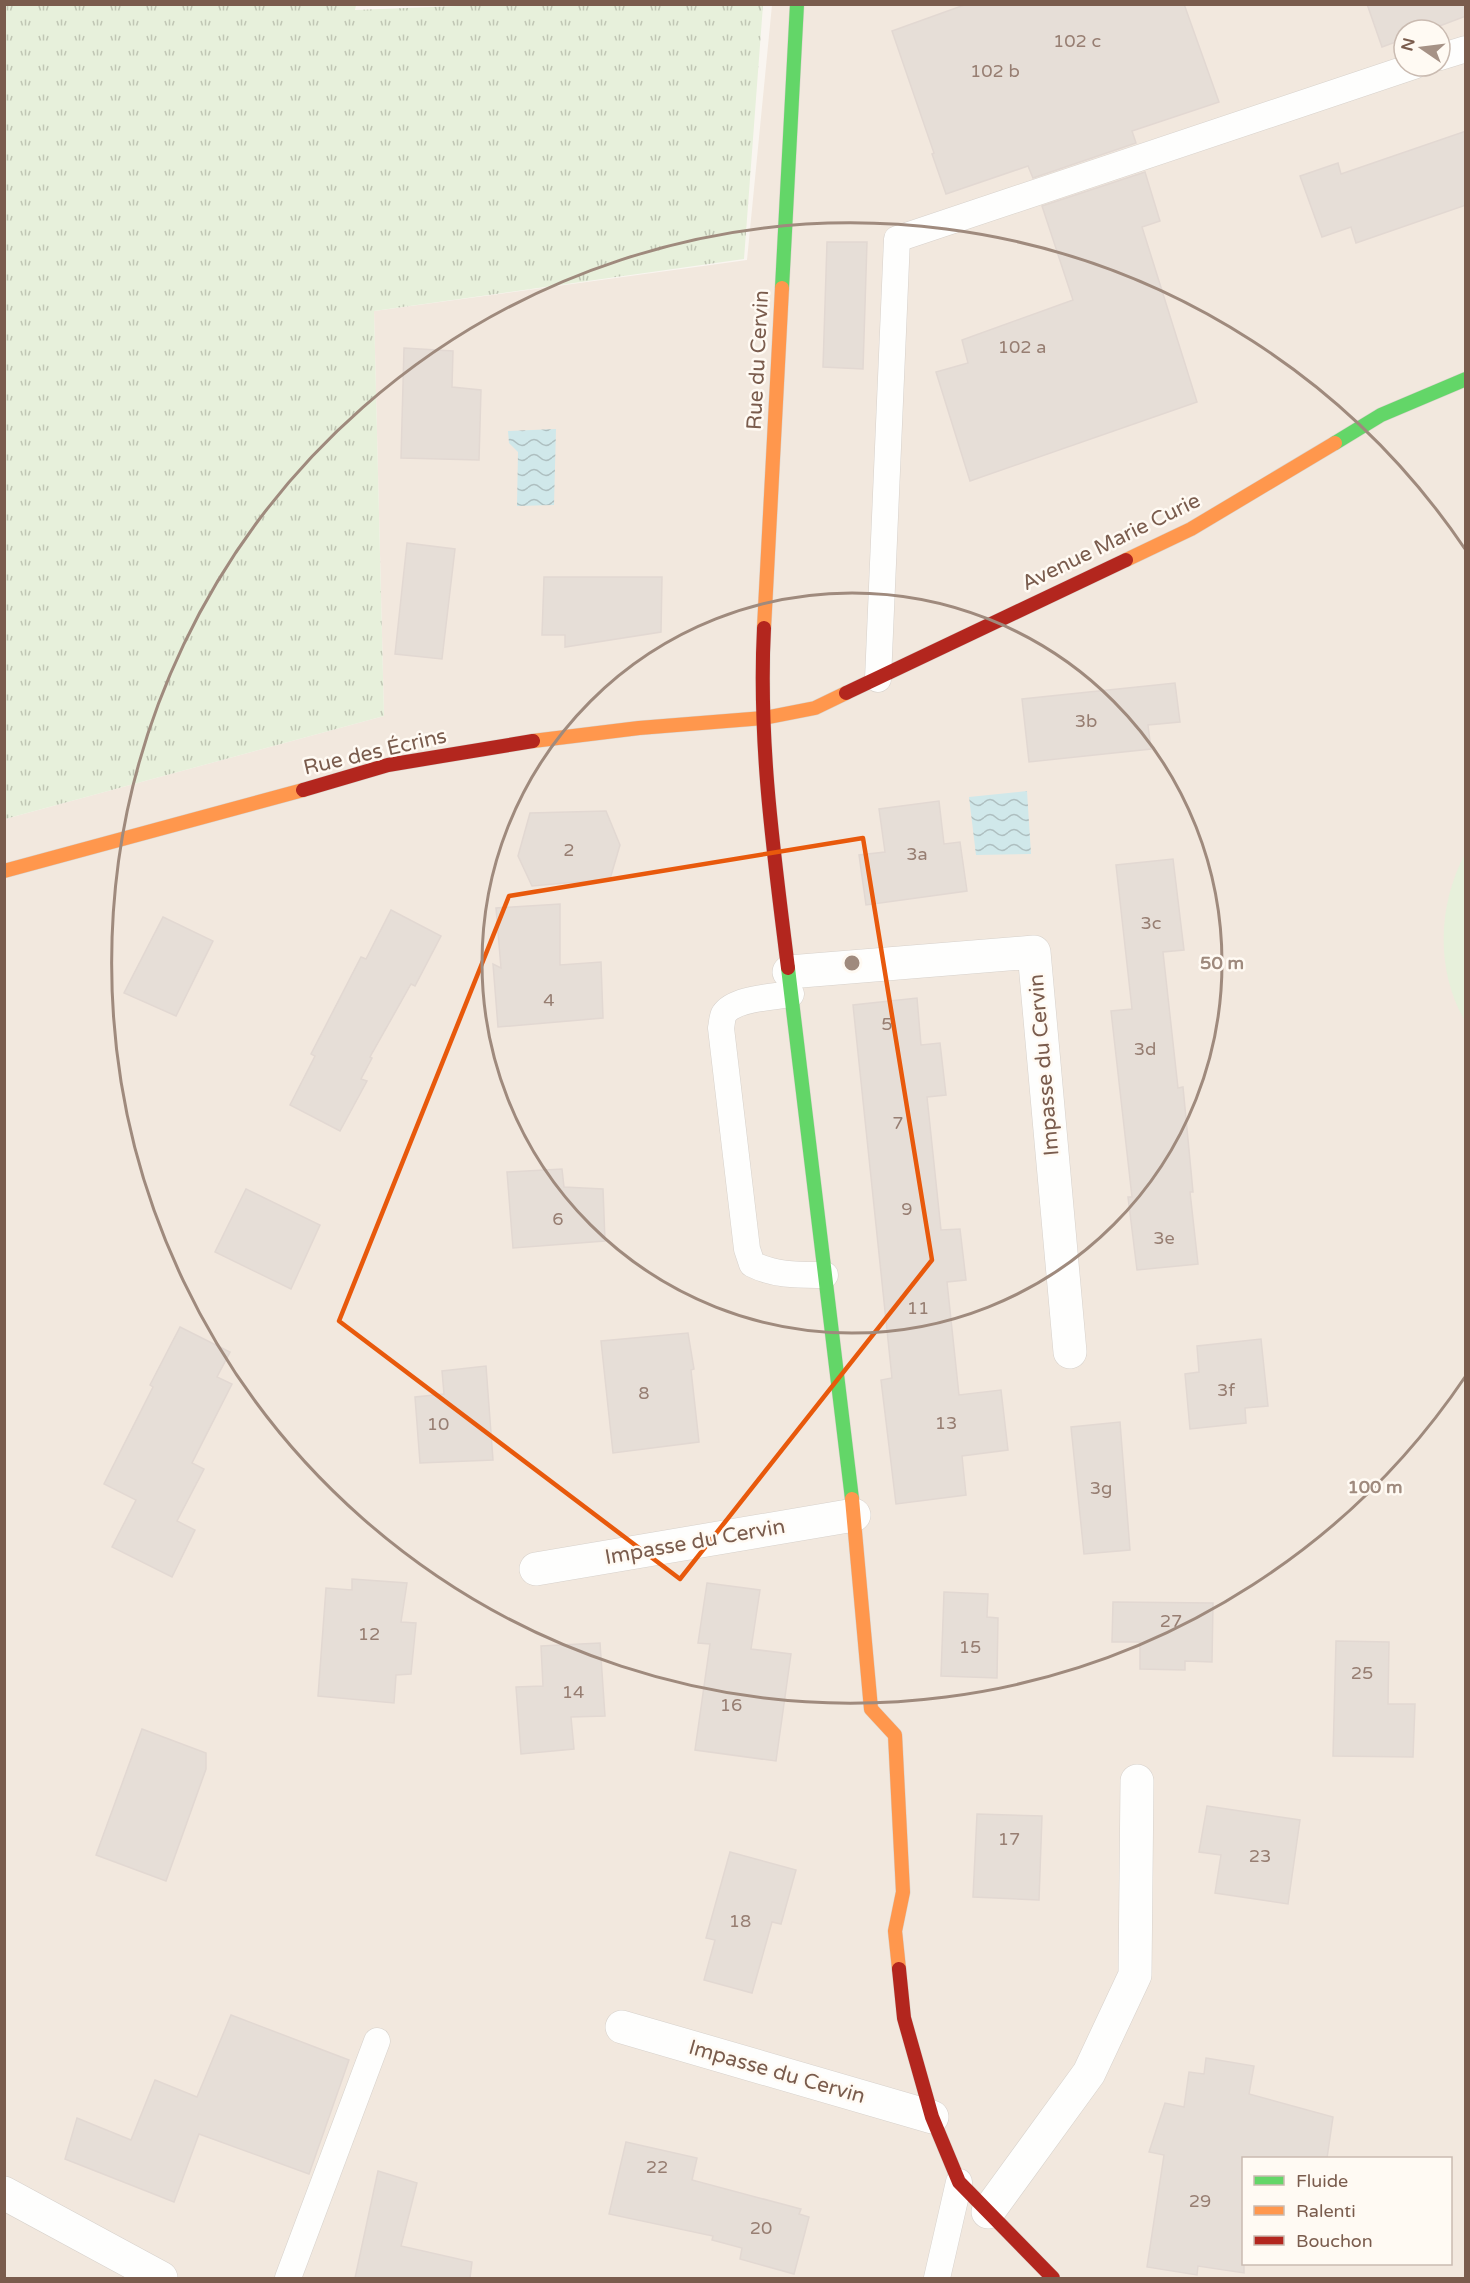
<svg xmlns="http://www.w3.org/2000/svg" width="1470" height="2283" font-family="'Varela Round',sans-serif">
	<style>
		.residential { fill: #f2e8de; fill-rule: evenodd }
		.grass { fill: url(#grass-tufts) }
		.pitch { fill: #e7f0db }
		.water { fill: url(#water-waves) }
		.building { fill: #e6ded7; stroke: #e2d8d2; stroke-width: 1.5 }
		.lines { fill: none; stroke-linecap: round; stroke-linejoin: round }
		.lane-casing { stroke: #d7d1cb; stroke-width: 27 }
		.street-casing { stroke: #d7d1cb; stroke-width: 34 }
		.fast-casing { stroke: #d9d2cb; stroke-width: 15 }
		.slow-casing { stroke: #d9d2cb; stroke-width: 15 }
		.jam-casing { stroke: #d9d2cb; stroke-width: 15 }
		.lane { stroke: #fefefd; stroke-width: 26 }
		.street { stroke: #fefefd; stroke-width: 33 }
		.fast { stroke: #63d668; stroke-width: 14 }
		.slow { stroke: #ff974d; stroke-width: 14 }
		.jam { stroke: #b3261e; stroke-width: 14 }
		.marked { fill: none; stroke: #e8590c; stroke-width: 4.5; stroke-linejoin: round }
		.ring { fill: none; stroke: #9f8a7d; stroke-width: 3 }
		.labels { text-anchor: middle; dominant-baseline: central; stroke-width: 5; stroke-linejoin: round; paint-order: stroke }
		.number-label { font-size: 18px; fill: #977e72 }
		.street-label { font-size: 21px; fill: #7a5c4d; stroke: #fffaf3 }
		.centre { fill: #9f8a7d; stroke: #fffaf3; stroke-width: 3 }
		.ring-label { font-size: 18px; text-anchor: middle; font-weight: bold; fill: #9f8a7d; stroke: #fffaf3; stroke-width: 5; stroke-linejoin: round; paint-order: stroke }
	</style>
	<defs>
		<pattern id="grass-tufts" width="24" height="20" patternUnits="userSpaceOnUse" patternTransform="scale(1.5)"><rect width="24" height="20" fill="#e7f0db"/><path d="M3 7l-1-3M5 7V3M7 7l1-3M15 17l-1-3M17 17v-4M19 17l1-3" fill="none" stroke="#c0c6b4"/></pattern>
		<pattern id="water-waves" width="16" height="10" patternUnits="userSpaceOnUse" patternTransform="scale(1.5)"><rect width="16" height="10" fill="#d0e8ea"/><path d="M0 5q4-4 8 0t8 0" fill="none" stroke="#aebfc0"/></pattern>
	</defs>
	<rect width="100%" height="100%" fill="#f9f5f0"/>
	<!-- residential -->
	<path class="residential" d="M772,5H1465V2278H5V819L384,716L374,311L747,260ZM1404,30H1440V66H1404ZM1244,2158H1450V2264H1244Z"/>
	<!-- grass -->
	<polygon class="grass" points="5,4 356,5 355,10 483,5 763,5 744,259 374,311 384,716 5,819"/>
	<!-- pitch -->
	<path class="pitch" d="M1465,854V1021C1435,970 1438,904 1465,854Z"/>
	<!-- water -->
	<g class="water">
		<polygon points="556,429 554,505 517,506 518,452 509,443 508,431"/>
		<polygon points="1027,791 1031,854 976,855 969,797"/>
	</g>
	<!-- building -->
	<g class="building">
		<polygon points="967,4 1184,4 1219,102 1132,131 1136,143 1033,178 1028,166 946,194 932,154 934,153 892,31"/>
		<polygon points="1367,4 1466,4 1466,16 1429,30 1404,30 1404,39 1382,47"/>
		<polygon points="1466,131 1466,205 1356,243 1351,227 1322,237 1300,176 1338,163 1341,174"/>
		<polygon points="1145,172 1160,221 1142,227 1197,402 970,481 936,372 968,363 962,340 1073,300 1042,206"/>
		<polygon points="827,242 867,242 863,369 823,367"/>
		<polygon points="404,348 453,351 452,387 481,390 479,460 401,458"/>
		<polygon points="407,543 455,549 442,659 395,654"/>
		<polygon points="544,577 662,577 661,632 565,647 565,635 542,635"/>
		<polygon points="1175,683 1180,722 1148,725 1151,749 1029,762 1022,699"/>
		<polygon points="939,801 944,844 960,842 967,891 866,905 859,855 885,852 879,809"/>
		<polygon points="606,811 620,845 610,879 532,886 518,856 530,813"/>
		<polygon points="1173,859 1184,950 1163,952 1178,1088 1183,1087 1193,1192 1190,1192 1198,1264 1137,1270 1128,1197 1132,1197 1111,1011 1132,1009 1116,865"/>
		<polygon points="560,904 560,965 601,962 603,1018 498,1027 493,964 501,968 496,908"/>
		<polygon points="391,910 441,936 415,986 411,984 370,1057 372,1058 361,1079 367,1081 340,1131 290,1105 315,1056 311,1054 361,957 366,959"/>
		<polygon points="163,917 213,941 176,1016 124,993"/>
		<polygon points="917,998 921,1045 940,1043 946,1095 927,1097 941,1230 960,1229 966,1280 947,1282 959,1395 1001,1390 1008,1450 962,1456 966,1495 896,1504 881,1380 892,1378 853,1005"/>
		<polygon points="562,1169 564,1187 603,1189 605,1241 513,1248 507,1172"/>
		<polygon points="246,1189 320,1225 291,1289 215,1252"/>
		<polygon points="180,1327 230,1352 217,1377 232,1384 192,1463 204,1469 177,1521 195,1530 172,1577 112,1547 136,1500 104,1484 153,1387 150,1385"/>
		<polygon points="688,1333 694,1369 691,1370 699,1442 613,1453 601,1341"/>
		<polygon points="1261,1339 1268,1406 1245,1408 1246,1423 1190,1429 1185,1374 1199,1372 1197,1346"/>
		<polygon points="486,1366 493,1460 420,1463 415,1397 444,1394 442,1371"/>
		<polygon points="1120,1422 1130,1550 1084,1554 1071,1427"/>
		<polygon points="352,1579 407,1583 401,1622 416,1623 411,1674 396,1675 394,1703 318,1696 326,1588 352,1590"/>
		<polygon points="707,1583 760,1590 751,1649 791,1654 776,1761 695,1750 710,1644 698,1643"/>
		<polygon points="944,1592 988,1594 987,1617 998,1618 997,1678 941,1676"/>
		<polygon points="1113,1602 1213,1603 1212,1662 1185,1661 1185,1670 1140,1669 1140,1642 1112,1642"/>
		<polygon points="1336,1641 1389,1642 1388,1704 1415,1704 1413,1757 1333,1756"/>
		<polygon points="600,1643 605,1716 571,1717 574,1749 521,1754 516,1687 543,1686 541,1646"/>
		<polygon points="142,1729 206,1753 206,1769 166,1881 96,1855"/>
		<polygon points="1207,1806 1300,1820 1288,1904 1215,1893 1221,1855 1199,1852"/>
		<polygon points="977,1814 1042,1816 1039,1900 973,1897"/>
		<polygon points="730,1852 796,1870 781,1924 772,1922 752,1993 704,1980 715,1940 706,1938"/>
		<polygon points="231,2015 349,2060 309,2174 199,2134 174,2202 65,2159 77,2118 131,2140 155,2080 197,2097"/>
		<polygon points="1206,2058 1254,2066 1249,2094 1333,2117 1327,2158 1244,2158 1244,2273 1198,2266 1197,2275 1147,2267 1164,2155 1149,2152 1165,2103 1184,2107 1189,2072 1204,2074"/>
		<polygon points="626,2142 697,2158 692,2180 801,2209 799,2214 809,2217 794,2274 740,2259 742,2248 712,2240 713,2236 609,2214"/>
		<polygon points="378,2171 417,2183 401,2246 472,2262 470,2278 355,2278"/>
	</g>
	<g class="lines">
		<!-- lane casing -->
		<g class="lane-casing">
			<g id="lane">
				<polyline points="1440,57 1466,49"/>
				<polyline points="878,679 897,239 1414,66"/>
				<path d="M791,994C774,997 734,998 724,1014C722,1017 722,1024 721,1028L747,1249L752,1264C776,1276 799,1275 825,1275"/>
				<polyline points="288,2278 377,2041"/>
				<polyline points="937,2278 959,2182"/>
			</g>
		</g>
		<!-- street casing -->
		<g class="street-casing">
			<g id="street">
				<polyline points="789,972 1034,952 1070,1352"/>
				<polyline points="536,1569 854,1515"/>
				<polyline points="622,2027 932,2117"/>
				<polyline points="4,2193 161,2278"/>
				<polyline points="988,2212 1089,2073 1135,1975 1137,1781"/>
			</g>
		</g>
		<!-- fast casing -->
		<g class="fast-casing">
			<g id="fast">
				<polyline points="782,288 797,4"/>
				<polyline points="1335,443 1381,415 1466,379"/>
				<polyline points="788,968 852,1499"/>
			</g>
		</g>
		<!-- slow casing -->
		<g class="slow-casing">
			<g id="slow">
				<polyline points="1126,560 1191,529 1335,443"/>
				<polyline points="764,628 782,288"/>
				<polyline points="533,741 639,728 764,718 815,708 846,693"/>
				<polyline points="4,871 303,790"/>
				<polyline points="852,1499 871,1709 895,1735 903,1892 895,1931 899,1969"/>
			</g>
		</g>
		<!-- jam casing -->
		<g class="jam-casing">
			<g id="jam">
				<path d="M764,628C758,743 774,855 788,968"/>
				<polyline points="846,693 1126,560"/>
				<polyline points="303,790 388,765 533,741"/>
				<polyline points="899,1969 904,2018 932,2117 959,2182 1053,2278"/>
			</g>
		</g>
		<!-- lane -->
		<use href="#lane" class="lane"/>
		<!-- street -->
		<use href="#street" class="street"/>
		<!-- fast -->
		<use href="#fast" class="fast"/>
		<!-- slow -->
		<use href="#slow" class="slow"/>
		<!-- jam -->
		<use href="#jam" class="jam"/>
	</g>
	<!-- marked area -->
	<path class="marked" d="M863,838L932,1260L680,1579L339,1321L509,896Z"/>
	<!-- distance rings -->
	<g class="ring">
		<circle cx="852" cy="963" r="370"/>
		<path d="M1465 1377A740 740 0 1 1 1465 549"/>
	</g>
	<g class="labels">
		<!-- number labels -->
		<g class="number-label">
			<text x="1077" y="41">102 c</text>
			<text x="995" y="71">102 b</text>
			<text x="1022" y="347">102 a</text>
			<text x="1086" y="721">3b</text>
			<text x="569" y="850">2</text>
			<text x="917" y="854">3a</text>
			<text x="1151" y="923">3c</text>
			<text x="549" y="1000">4</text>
			<text x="887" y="1024">5</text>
			<text x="1145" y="1049">3d</text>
			<text x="898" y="1123">7</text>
			<text x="907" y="1209">9</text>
			<text x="558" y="1219">6</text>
			<text x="1164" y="1238">3e</text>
			<text x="918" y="1308">11</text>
			<text x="1226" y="1390">3f</text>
			<text x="644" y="1393">8</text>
			<text x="946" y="1423">13</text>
			<text x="438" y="1424">10</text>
			<text x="1101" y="1488">3g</text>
			<text x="1171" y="1621">27</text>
			<text x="369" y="1634">12</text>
			<text x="970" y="1647">15</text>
			<text x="1362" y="1673">25</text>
			<text x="573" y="1692">14</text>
			<text x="731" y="1705">16</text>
			<text x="1009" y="1839">17</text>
			<text x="1260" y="1856">23</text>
			<text x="740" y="1921">18</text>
			<text x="657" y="2167">22</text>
			<text x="1200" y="2201">29</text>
			<text x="761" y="2228">20</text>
		</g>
		<!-- street labels -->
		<g class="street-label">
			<text transform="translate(758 360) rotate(-87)">Rue du Cervin</text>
			<text transform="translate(1111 542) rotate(-26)">Avenue Marie Curie</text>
			<text transform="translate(375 752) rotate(-13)">Rue des Écrins</text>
			<text transform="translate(1044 1065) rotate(-95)">Impasse du Cervin</text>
			<text transform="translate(695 1542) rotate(-10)">Impasse du Cervin</text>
			<text transform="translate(777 2072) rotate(16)">Impasse du Cervin</text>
		</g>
	</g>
	<circle cx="852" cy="963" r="9" class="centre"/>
	<g class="ring-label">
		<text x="1222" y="969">50 m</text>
		<text x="1375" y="1493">100 m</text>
	</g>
	<!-- border -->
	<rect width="1470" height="2283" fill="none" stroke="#7a5c4d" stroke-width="12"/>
	<!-- legend -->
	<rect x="1242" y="2157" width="210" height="108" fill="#fffaf3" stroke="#cabbb1" stroke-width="1.5"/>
	<rect x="1254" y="2176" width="30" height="9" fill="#63d668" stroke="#cabbb1" stroke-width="1.5"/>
	<text x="1296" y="2187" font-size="18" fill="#7a5c4d">Fluide</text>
	<rect x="1254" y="2206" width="30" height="9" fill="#ff974d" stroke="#cabbb1" stroke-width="1.5"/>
	<text x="1296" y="2217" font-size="18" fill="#7a5c4d">Ralenti</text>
	<rect x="1254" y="2236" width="30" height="9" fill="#b3261e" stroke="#cabbb1" stroke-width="1.5"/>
	<text x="1296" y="2247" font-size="18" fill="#7a5c4d">Bouchon</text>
	<!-- north arrow -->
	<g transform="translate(1422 48) rotate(284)"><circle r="28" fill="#fffaf3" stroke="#cabbb1" stroke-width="1.5"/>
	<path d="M0-4.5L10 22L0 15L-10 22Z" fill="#a69286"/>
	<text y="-9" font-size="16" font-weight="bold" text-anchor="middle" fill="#7a5c4d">N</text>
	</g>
</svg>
